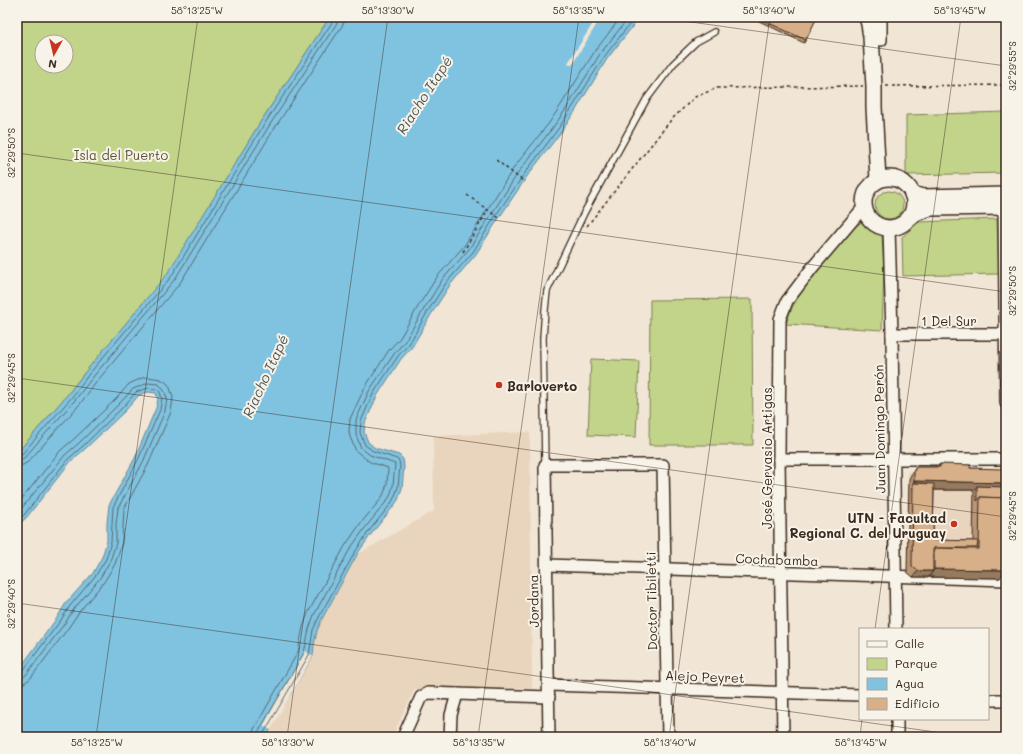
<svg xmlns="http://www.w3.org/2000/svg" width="1023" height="754" font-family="Mali,sans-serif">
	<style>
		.built { fill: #e9d5be }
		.green { fill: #c1d489; stroke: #7e7f54; fill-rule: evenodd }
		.water { fill: #80c3e1; stroke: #648693 }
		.pier { fill: #f1e5d5 }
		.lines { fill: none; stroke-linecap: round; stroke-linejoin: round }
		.shore { stroke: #57676c; stroke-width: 1 }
		.lane-casing { stroke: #3b2a1e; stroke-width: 8 }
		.street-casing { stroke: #3b2a1e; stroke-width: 14 }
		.secondary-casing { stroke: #3b2a1e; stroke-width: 18 }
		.path { stroke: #3b2a1e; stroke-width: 1.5; stroke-dasharray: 3 3; stroke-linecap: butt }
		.lane { stroke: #f7f3e8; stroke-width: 5.5 }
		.street { stroke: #f7f3e8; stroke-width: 11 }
		.secondary { stroke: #f7f3e8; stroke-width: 15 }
		.wall { fill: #b99675; stroke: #3b2a1e; fill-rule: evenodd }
		.shaded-wall { fill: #967a5f; stroke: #3b2a1e }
		.building { fill: #d7af88; stroke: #3b2a1e }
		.ticks { fill: none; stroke: #3b2a1e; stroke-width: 1; stroke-opacity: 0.45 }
		.poi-dot { fill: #c8321e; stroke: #f7f3e8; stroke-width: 1.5 }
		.labels { text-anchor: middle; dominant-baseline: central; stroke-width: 4; stroke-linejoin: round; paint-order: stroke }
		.park-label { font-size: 13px; fill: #5c5439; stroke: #f7f3e8 }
		.street-label { font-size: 13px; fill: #3b2a1e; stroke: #f7f3e8 }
		.poi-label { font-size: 13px; font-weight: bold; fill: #3b2a1e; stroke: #f7f3e8; text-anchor: start }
		.water-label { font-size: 14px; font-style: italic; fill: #505858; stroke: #f7f3e8 }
		.neatline { fill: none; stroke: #3b2a1e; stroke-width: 1.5 }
		.ticks-label { font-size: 10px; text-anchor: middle; fill: #3b2a1e }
	</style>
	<rect width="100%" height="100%" fill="#f1e5d5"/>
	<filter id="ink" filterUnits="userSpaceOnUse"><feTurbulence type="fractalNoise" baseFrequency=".025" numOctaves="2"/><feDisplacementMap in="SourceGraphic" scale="8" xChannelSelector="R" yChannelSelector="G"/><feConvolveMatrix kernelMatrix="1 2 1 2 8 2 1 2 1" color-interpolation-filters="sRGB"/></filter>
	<g filter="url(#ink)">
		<!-- built -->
		<g class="built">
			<polygon points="530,432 532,688 415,689 392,737 266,737 313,656 314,645 317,631 322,619 358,554 434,511 433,436"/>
			<polygon points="938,465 996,469 1002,475 1001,579 906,573 908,472"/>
		</g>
		<!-- green -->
		<g class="green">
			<path d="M17,17H330L261,121L168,274L86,371L68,394L17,453ZM42,42H66V66H42Z"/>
			<polygon points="1006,112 1006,173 906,175 906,115"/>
			<circle cx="889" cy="205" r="14"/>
			<polygon points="997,219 999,274 903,276 902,237 919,222"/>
			<polygon points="863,221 872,230 882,235 884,269 882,330 786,324 791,310 802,289 857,225 858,225"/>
			<polygon points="752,299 753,445 649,445 650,300"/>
			<polygon points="591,359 639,361 636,437 588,435"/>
		</g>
		<!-- water -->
		<polygon class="water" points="330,17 640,17 607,59 574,113 561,132 528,175 499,218 476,254 450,285 432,313 412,347 401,359 377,396 365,423 364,432 368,442 375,448 399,455 403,459 404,466 402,488 398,500 393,507 372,533 358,553 322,619 317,631 314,645 313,656 266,737 17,737 17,672 57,618 66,603 93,573 102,557 107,541 107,523 109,505 135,458 156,408 158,399 156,393 148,392 139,395 126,410 85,449 71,461 26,518 17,526 17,453 68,394 86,371 167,274 261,121"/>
		<!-- pier -->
		<g class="pier">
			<polygon points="597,17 601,17 572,65 568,63"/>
			<polygon points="305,651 313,656 271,730 263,726"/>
		</g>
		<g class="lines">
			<!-- shore -->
			<g class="shore">
				<polyline points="17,455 22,454 72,397 89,374 171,277 265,123 333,21 333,17"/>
				<polyline points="17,460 21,460 25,457 75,400 93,377 175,279 269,126 337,23 338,17"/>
				<polyline points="17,466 23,465 28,462 80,404 98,380 180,283 274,129 342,26 344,22 344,17"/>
				<polyline points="17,505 60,451 75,438 116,399 129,384 142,378 148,377 160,379 164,381 168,384 170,388 173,397 171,412 148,465 124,509 122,543 115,564 104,582 79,612 69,627 30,679 24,683 17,685"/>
				<polyline points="17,514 65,455 79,443 120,403 133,389 148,383 158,384 163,388 167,398 165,411 143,462 118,508 116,524 116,543 110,561 100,578 74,609 65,623 26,675 22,678 17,679"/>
				<polyline points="17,521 24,515 68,459 83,446 123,407 136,392 148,388 156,389 159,390 162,398 160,410 138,460 113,507 112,524 111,542 106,559 96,575 70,606 61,620 22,672 20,673 17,673"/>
				<polyline points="252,737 254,729 298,652 303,627 308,613 345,546 360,524 381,499 384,493 387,484 388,468 370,462 366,459 356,451 350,437 349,431 350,419 364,389 389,350 400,338 419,305 437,277 464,246 515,166 549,123 561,105 595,51 621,17"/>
				<polyline points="258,737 259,731 304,653 309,629 314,615 350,549 365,528 386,502 390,496 393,486 395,464 370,455 361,448 356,435 356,420 369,391 394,354 405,341 424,309 442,280 469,249 520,170 554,126 566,109 600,54 629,17"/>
				<polyline points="263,737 264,733 309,655 313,630 319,617 355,552 369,531 390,505 394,498 398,487 400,466 399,461 397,459 373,451 365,445 360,433 361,421 373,394 398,356 409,344 428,311 446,283 473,252 496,215 525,173 558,129 570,111 604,57 635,17"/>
			</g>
			<!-- lane casing -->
			<g class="lane-casing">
				<polyline id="lane" points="545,465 543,338 545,310 547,291 584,213 646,100 673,64 696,42 714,32"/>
			</g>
			<!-- street casing -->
			<g class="street-casing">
				<g id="street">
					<polyline points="881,40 881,17"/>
					<polyline points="1004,207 1006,403"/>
					<polyline points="889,228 892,334 896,629"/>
					<polyline points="892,334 1005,334"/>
					<polyline points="779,459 1006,459"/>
					<polyline points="547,565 1006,580"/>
					<polyline points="549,685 860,695"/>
					<polyline points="988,700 1006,700"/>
					<polyline points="897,719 897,737"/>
					<polyline points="403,737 421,697 428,693 457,694"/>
					<polyline points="450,737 451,715 457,694 549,697"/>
					<polyline points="549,737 545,465 663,465 668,737"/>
					<polyline points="783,737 779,459 780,319 787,301 812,268 863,208"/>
				</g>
			</g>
			<!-- secondary casing -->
			<g class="secondary-casing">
				<g id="secondary">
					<polyline points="867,17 869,24 871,37 874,86 874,107 878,180"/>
					<circle cx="889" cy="203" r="25"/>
					<polyline points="912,194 923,197 1006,195"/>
					<polyline points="908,219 916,213 930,208 1006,207"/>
				</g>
			</g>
			<!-- path -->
			<g class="path">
				<polyline points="886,86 1006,85"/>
				<polyline points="496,160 523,181"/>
				<polyline points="467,195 499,218"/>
				<polyline points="587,226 671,120 695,97 717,88 863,86"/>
				<polyline points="463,252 488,210"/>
			</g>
			<!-- lane -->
			<use href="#lane" class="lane"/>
			<!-- street -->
			<use href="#street" class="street"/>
			<!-- secondary -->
			<use href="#secondary" class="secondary"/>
		</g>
		<!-- wall -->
		<g class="wall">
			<polygon points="758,17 817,17 804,43 757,20"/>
			<path d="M940,464L970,468L1006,471V483L1004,487V498L1006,570L1000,578L913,577L907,572L909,479L911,475L916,467H938ZM934,490H974L973,541L933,540Z"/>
		</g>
		<!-- shaded-wall -->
		<g class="shaded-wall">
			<polygon points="914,481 1006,483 1001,491 977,486 974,490 913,490 913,483"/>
			<polygon points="934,569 1006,570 1000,578 929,577"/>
			<polygon points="918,571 933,571 929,577 913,577"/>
		</g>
		<!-- building -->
		<g class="building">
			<polygon points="759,17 817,17 806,40 758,18"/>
			<polygon points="940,464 970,465 970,468 1003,469 1006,471 1006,483 914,481 914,471 916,467 940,467"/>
			<polygon points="913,483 934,484 933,540 978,541 977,548 934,548 933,550 933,571 918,571 912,566"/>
			<polygon points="977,486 1004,487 1004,498 980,497 977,501"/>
			<polygon points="980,497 1006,498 1006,570 934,569 934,548 979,549"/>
		</g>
	</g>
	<!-- ticks -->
	<path class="ticks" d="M655,17L1006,66M17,153L1006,292M17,378L1006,517M17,603L971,737M875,629L961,17M96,737L198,17M287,737L388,17M478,737L579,17M669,737L770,17M860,737L862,719"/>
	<!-- markers -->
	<g class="poi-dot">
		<circle cx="499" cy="385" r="4"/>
		<circle cx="954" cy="524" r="4"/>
	</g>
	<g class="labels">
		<!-- park labels -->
		<g class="park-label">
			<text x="121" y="154">Isla del Puerto</text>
		</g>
		<!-- street labels -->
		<g class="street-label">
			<text x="949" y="320">1 Del Sur</text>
			<text transform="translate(879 429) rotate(-91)">Juan Domingo Perón</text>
			<text transform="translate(766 458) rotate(-90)">José Gervasio Artigas</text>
			<text transform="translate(777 559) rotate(2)">Cochabamba</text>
			<text transform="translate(533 601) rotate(-91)">Jordana</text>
			<text transform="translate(651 601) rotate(-91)">Doctor Tibiletti</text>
			<text transform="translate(705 676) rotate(2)">Alejo Peyret</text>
		</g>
		<!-- poi labels -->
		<g class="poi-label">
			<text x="507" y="385">Barloverto</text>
			<text x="946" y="517" text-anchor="end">UTN - Facultad<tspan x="946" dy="15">Regional C. del Uruguay</tspan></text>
		</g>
		<!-- water labels -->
		<g class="water-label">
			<text transform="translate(424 95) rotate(-57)">Riacho Itapé</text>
			<text transform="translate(265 376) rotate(-65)">Riacho Itapé</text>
		</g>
	</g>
	<!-- margin -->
	<rect width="1023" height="754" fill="none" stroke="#f7f3e8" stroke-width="44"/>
	<!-- legend -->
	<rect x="859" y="628" width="130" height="92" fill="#f7f3e8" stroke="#aca397"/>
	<rect x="867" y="641" width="20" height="6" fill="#f7f3e8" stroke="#aca397"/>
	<text x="895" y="648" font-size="12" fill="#3b2a1e">Calle</text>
	<rect x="867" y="658" width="20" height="12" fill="#c1d489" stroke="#aca397"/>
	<text x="895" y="668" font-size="12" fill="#3b2a1e">Parque</text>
	<rect x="867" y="678" width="20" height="12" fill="#80c3e1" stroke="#aca397"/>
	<text x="895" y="688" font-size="12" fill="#3b2a1e">Agua</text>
	<rect x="867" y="698" width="20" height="12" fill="#d7af88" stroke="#aca397"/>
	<text x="895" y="708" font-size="12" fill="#3b2a1e">Edificio</text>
	<!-- north arrow -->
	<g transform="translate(54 54) rotate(188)"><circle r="19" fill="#f7f3e8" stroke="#aca397"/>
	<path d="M0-3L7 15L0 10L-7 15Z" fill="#c8321e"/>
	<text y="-6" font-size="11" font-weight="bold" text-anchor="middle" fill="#3b2a1e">N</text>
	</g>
	<rect x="22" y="22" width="979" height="710" class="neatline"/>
	<g class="ticks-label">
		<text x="197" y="14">58°13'25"W</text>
		<text x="388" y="14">58°13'30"W</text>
		<text x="579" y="14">58°13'35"W</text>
		<text x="769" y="14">58°13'40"W</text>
		<text x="960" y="14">58°13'45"W</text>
		<text transform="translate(1012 66) rotate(-90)" y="4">32°29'55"S</text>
		<text transform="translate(11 153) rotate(-90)" y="4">32°29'50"S</text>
		<text transform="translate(1012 291) rotate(-90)" y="4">32°29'50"S</text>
		<text transform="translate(11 378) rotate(-90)" y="4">32°29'45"S</text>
		<text transform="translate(1012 516) rotate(-90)" y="4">32°29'45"S</text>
		<text transform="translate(11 604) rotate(-90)" y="4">32°29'40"S</text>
		<text x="97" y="746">58°13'25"W</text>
		<text x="288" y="746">58°13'30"W</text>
		<text x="479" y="746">58°13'35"W</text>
		<text x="670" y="746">58°13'40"W</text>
		<text x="861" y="746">58°13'45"W</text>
	</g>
</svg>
